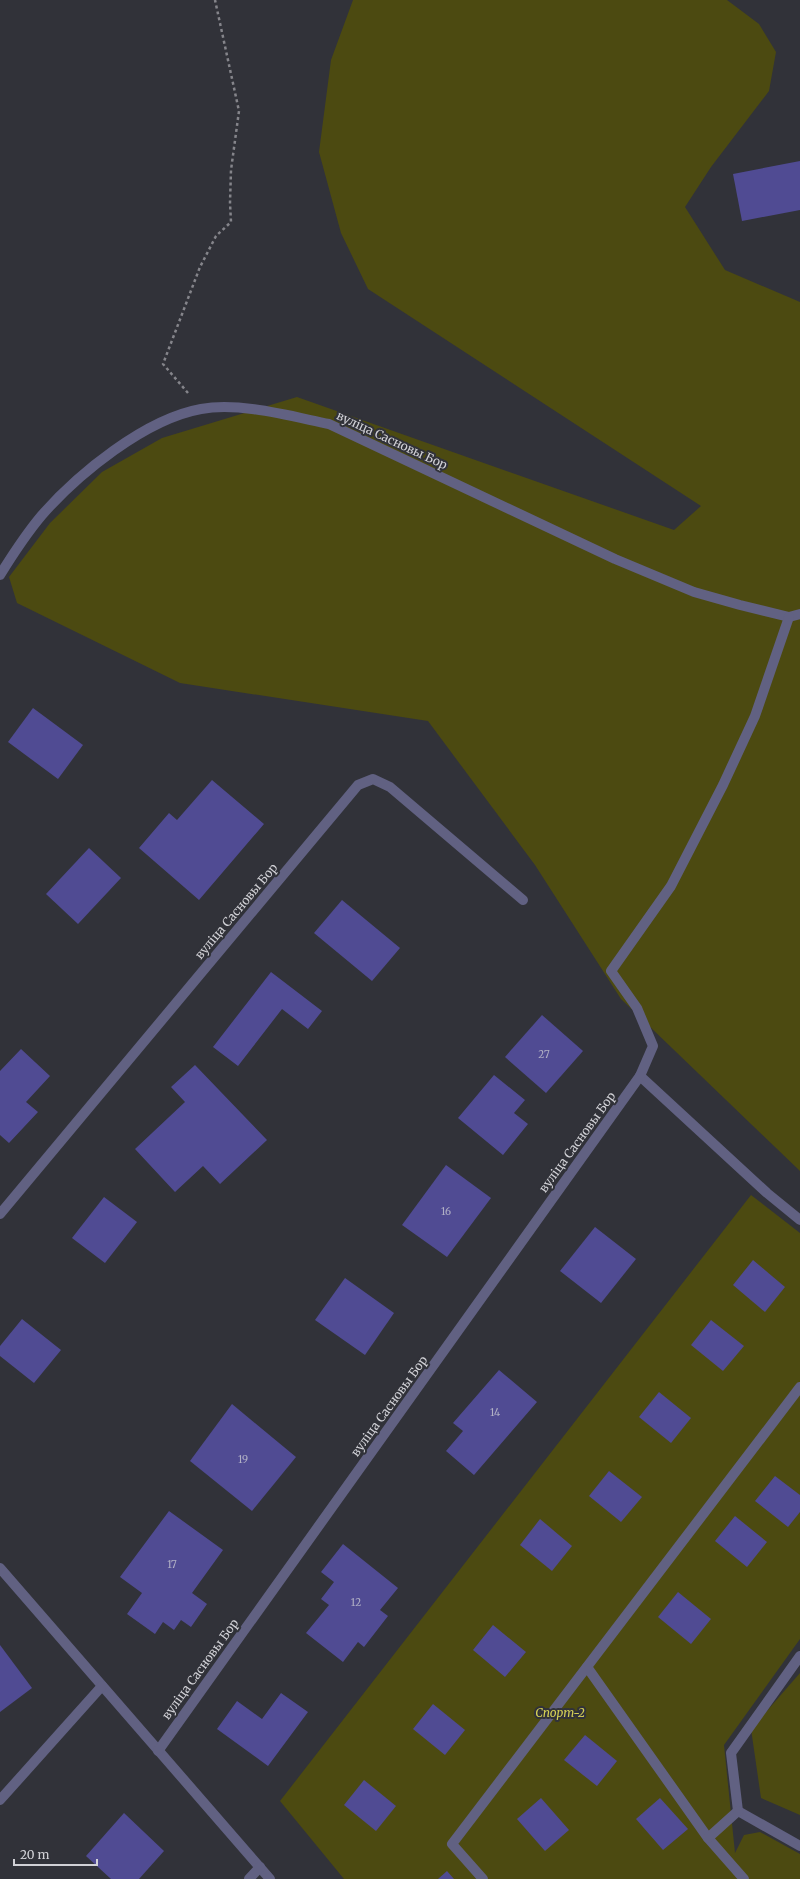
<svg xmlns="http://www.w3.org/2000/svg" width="800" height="1879" font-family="Merriweather,serif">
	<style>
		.green { fill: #4c4a11 }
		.building { fill: #504b93 }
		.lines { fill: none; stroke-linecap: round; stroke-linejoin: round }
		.path { stroke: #85858b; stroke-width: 2.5; stroke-dasharray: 3 3; stroke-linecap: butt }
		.minor { stroke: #616182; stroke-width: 10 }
		.labels { text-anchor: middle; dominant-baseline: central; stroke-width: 4; stroke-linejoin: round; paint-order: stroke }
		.number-label { font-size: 10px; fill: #b1b0c5 }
		.street-label { font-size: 12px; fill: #d1d1d6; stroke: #313239 }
		.park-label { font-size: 12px; font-style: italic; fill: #d6d155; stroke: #313239 }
	</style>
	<rect width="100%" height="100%" fill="#313239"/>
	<!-- green -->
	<g class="green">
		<polygon points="353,0 727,0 759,24 776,52 769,91 711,167 685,207 725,270 800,302 800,1171 621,999 535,865 428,721 180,683 17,603 9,577 50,523 102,472 162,438 297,397 674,530 701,506 368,289 341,233 319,152 331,60"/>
		<polygon points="751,1195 800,1233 800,1639 724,1745 735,1853 744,1835 760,1832 800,1854 800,1879 344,1879 280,1801"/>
		<polygon points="800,1673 800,1815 761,1798 751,1729"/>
	</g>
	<!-- building -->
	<g class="building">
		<polygon points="800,161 800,210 742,221 733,174"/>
		<polygon points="33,708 83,745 58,779 8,742"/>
		<polygon points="212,780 264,824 199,900 139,848 169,813 177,820"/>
		<polygon points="89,848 121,878 78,924 46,894"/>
		<polygon points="342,900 400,948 372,981 314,933"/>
		<polygon points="271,972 322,1011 308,1029 282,1009 238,1066 213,1047"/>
		<polygon points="542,1015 583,1051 546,1093 505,1057"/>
		<polygon points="21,1049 50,1076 26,1102 38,1112 9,1143 0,1135 0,1071"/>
		<polygon points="195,1065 267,1140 220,1184 203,1166 175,1192 135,1149 185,1102 171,1087"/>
		<polygon points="494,1075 525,1100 514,1113 528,1124 503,1155 458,1118"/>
		<polygon points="446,1165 491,1198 447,1257 402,1225"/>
		<polygon points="104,1197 137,1222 105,1263 72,1238"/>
		<polygon points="595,1227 636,1259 601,1303 560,1271"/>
		<polygon points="753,1260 785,1287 765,1312 733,1285"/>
		<polygon points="345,1278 394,1313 365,1355 315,1320"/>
		<polygon points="22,1319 61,1350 34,1383 0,1356 0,1346"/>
		<polygon points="711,1320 744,1346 723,1371 691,1345"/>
		<polygon points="499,1370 537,1402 474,1475 446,1451 463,1431 453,1423"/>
		<polygon points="659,1392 691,1418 671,1443 639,1417"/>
		<polygon points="232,1404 296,1457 252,1511 190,1461"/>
		<polygon points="609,1471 642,1497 621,1522 589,1496"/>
		<polygon points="775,1476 800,1495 800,1512 788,1527 755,1501"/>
		<polygon points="169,1511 223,1550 192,1593 207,1604 191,1627 181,1620 174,1630 163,1622 155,1634 127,1614 142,1593 120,1577"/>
		<polygon points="735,1516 767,1542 747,1567 715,1541"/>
		<polygon points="540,1519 572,1546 552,1571 520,1545"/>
		<polygon points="343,1544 398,1588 380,1610 388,1616 364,1647 358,1642 343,1662 306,1633 329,1605 321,1599 334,1582 321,1572"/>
		<polygon points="678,1592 711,1619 691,1644 658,1617"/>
		<polygon points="493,1625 526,1652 505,1677 473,1650"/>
		<polygon points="0,1645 32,1688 0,1712"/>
		<polygon points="281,1693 308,1712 268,1766 217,1729 237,1701 262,1719"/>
		<polygon points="433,1704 465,1730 445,1755 413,1729"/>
		<polygon points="585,1735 617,1761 597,1786 564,1760"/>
		<polygon points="364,1780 396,1806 376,1831 344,1805"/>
		<polygon points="541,1798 569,1830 545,1851 517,1819"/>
		<polygon points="660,1798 688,1829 663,1850 636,1819"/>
		<polygon points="124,1813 164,1851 139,1879 111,1879 86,1856"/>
		<polygon points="447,1871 454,1879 438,1879"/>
	</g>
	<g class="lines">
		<!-- path -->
		<polyline class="path" points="188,393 163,364 200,267 216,236 231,222 230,203 231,170 239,111 215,0"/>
		<!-- minor -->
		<g class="minor">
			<path d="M0,575C13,554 26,534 42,515C78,474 145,419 201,409C240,402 290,416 329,424L615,559L694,592L740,605L789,617L800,614"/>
			<polyline points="640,1076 767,1193 800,1220"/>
			<polyline points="0,1214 358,785 373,779 390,787 523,900"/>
			<polyline points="0,1568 270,1879"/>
			<polyline points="587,1667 708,1838 744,1879"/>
			<polyline points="158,1751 640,1076 653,1046 637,1008 611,971 671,886 723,785 755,716 789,617"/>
			<polyline points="0,1800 102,1686"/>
			<polyline points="738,1811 731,1753 800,1656"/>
			<polyline points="738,1811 800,1846"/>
			<polyline points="708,1838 738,1811"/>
			<polyline points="249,1879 260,1867"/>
			<polyline points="483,1879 452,1844 800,1387"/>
		</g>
	</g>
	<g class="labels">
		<!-- number labels -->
		<g class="number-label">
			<text x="544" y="1054">27</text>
			<text x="446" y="1211">16</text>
			<text x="495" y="1412">14</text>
			<text x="243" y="1459">19</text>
			<text x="172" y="1564">17</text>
			<text x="356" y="1602">12</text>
		</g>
		<!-- street labels -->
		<g class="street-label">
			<text transform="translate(392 440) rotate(25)">вуліца Сасновы Бор</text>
			<text transform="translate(236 911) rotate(-50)">вуліца Сасновы Бор</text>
			<text transform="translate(577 1142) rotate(-54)">вуліца Сасновы Бор</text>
			<text transform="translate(389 1406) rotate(-54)">вуліца Сасновы Бор</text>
			<text transform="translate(200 1669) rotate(-54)">вуліца Сасновы Бор</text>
		</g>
		<!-- park labels -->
		<g class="park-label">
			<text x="560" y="1712">Спорт-2</text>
		</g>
	</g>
	<!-- scale -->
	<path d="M14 1859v6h83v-6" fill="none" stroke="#d1d1d6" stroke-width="2"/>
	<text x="20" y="1859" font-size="12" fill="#d1d1d6" stroke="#313239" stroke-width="3" paint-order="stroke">20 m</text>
</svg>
